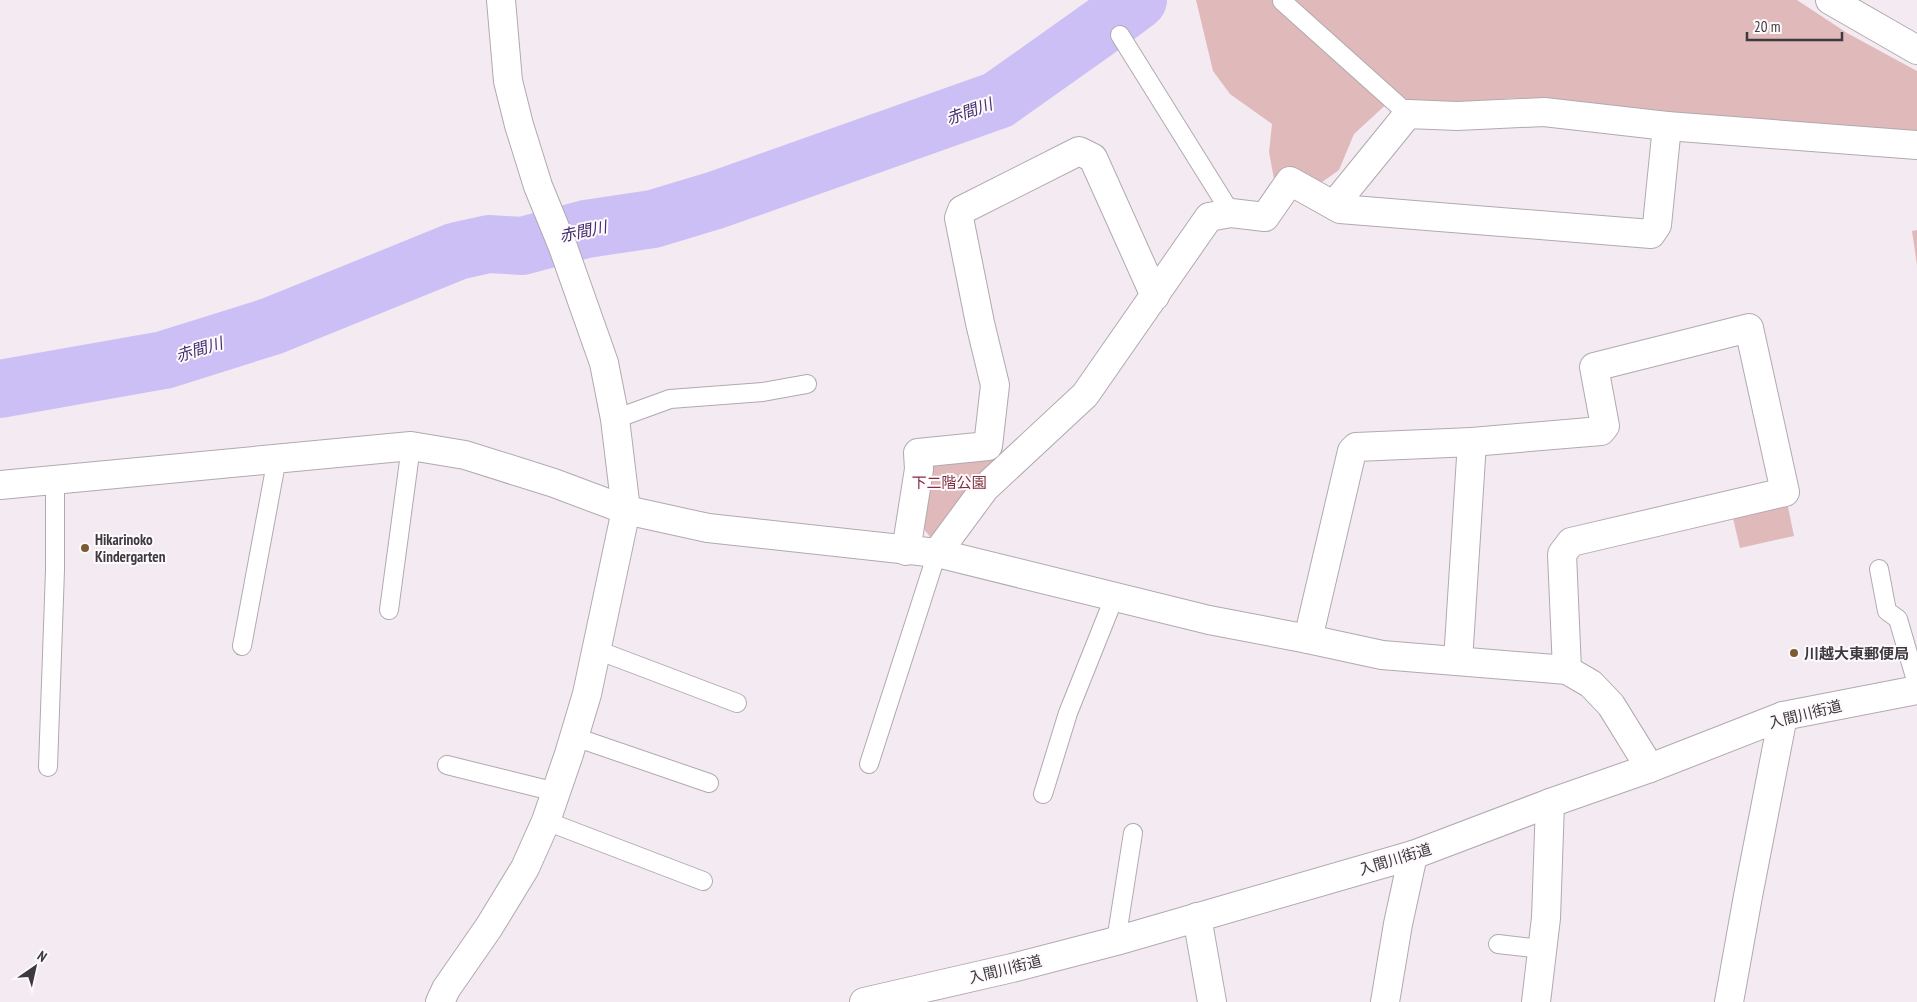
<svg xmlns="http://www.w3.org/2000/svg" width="1917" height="1002" font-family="'PT Sans Narrow','Noto Sans JP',sans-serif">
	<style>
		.green { fill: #e0b9bb }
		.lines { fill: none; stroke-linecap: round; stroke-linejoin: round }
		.river { stroke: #ccbff5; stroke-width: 58 }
		.lane-casing { stroke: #b1a9af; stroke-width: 20 }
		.street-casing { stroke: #b1a9af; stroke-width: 30 }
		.secondary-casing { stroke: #b1a9af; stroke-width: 30 }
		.lane { stroke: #fff; stroke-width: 18 }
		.street { stroke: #fff; stroke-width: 28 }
		.secondary { stroke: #fff; stroke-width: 28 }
		.poi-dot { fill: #7a5a30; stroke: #fef9fd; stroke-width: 2 }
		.labels { text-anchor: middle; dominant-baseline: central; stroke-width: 4; stroke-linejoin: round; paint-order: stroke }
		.park-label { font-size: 15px; fill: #7e323e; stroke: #fef9fd }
		.poi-label { font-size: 15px; font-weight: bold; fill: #3d3a3d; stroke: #fef9fd; text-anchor: start }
		.street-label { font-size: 15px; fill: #3d3a3d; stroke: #fef9fd }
		.water-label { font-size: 16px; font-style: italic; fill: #422e6d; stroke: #fef9fd }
	</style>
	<rect width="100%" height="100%" fill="#f3ebf1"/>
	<!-- green -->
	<g class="green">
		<polygon points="1196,0 1797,0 1847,33 1917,71 1917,134 1628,112 1516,98 1453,103 1392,99 1354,134 1339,170 1311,190 1274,179 1269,152 1272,124 1230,94 1213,71"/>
		<polygon points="1917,230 1917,265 1912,231"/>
		<polygon points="992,457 994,462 935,543 919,523 928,475 937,460"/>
		<polygon points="1787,502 1794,536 1740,548 1732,514"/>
	</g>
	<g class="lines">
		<!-- river -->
		<polyline class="river" points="0,389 164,360 272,326 457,251 489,244 522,246 586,229 653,219 716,200 998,100 1122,12 1138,0"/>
		<!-- lane casing -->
		<g class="lane-casing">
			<g id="lane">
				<polyline points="1282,1 1408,114"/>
				<polyline points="1120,35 1231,213"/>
				<polyline points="615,419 670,399 763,392 807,384"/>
				<polyline points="1879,569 1887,611 1898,619 1917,684"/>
				<polyline points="389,610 411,446"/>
				<polyline points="242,646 277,458"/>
				<polyline points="597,650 737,703"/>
				<polyline points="575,737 709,783"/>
				<polyline points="869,764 937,553"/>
				<polyline points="447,765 556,792"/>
				<polyline points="48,767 55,570 55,480"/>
				<polyline points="1043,794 1068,713 1114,598"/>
				<polyline points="546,821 703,881"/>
				<polyline points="1116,941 1133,833"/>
				<polyline points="1498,944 1541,949"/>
			</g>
		</g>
		<!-- street casing -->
		<g class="street-casing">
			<g id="street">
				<polyline points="1830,0 1917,50"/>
				<polyline points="1334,205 1408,114 1457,116 1544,112 1667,126 1917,145"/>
				<polyline points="1472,442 1601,431 1605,426 1594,367 1749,328 1785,492 1571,542 1562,554 1567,670"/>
				<polyline points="0,485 411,446 465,455 554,483 626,510 708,528 937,553 1209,620 1308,639 1382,655 1567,670 1591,684 1611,705 1650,768"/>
				<polyline points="906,551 919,469 918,453 988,446 995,385 980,323 959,218 962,210 1079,151 1093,158 1155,296"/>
				<polyline points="937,553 985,488 1085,395 1209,217 1231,213 1265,217 1290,181 1340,209 1651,234 1657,225 1667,126"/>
				<polyline points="1308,639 1352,451 1356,447 1472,442 1458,661"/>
				<polyline points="1197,917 1212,1002"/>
				<polyline points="440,1002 446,989 489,927 525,868 546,821 569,754 587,694 626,510 615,419 604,363 563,247 538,186 519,125 508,81 501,0"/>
				<polyline points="1385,1002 1398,924 1413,855"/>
				<polyline points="1536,1002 1546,918 1550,803"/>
				<polyline points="1729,1002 1748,896 1783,716"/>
			</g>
		</g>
		<!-- secondary casing -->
		<g class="secondary-casing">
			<polyline id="secondary" points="864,1002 1012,968 1116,941 1413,855 1550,803 1650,768 1783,716 1917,690"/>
		</g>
		<!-- lane -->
		<use href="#lane" class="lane"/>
		<!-- street -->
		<use href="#street" class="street"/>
		<!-- secondary -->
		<use href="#secondary" class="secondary"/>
	</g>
	<!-- markers -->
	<g class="poi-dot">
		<circle cx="85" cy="548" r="5"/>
		<circle cx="1794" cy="653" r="5"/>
	</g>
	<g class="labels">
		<!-- park labels -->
		<g class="park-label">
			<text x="949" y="482">下二階公園</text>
		</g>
		<!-- poi labels -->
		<g class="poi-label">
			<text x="95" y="539">Hikarinoko<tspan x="95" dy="17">Kindergarten</tspan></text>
			<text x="1804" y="653">川越大東郵便局</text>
		</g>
		<!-- street labels -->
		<g class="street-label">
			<text transform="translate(1805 714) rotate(-14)">入間川街道</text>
			<text transform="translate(1395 859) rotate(-17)">入間川街道</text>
			<text transform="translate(1005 969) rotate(-14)">入間川街道</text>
		</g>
		<!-- water labels -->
		<g class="water-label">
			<text transform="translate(969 111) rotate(-20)">赤間川</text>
			<text transform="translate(583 231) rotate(-12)">赤間川</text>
			<text transform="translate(199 349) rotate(-17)">赤間川</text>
		</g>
	</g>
	<!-- north arrow -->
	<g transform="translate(35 967) rotate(34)" stroke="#fef9fd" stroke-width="4" paint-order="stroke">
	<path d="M0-4L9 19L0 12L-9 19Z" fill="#3d3a3d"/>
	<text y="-8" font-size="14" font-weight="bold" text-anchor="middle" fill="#3d3a3d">N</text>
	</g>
	<!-- scale -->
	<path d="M1747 32v8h95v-8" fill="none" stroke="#3d3a3d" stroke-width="2.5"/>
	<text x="1754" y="32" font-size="15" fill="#3d3a3d" stroke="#fef9fd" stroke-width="4" paint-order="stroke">20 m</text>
</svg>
